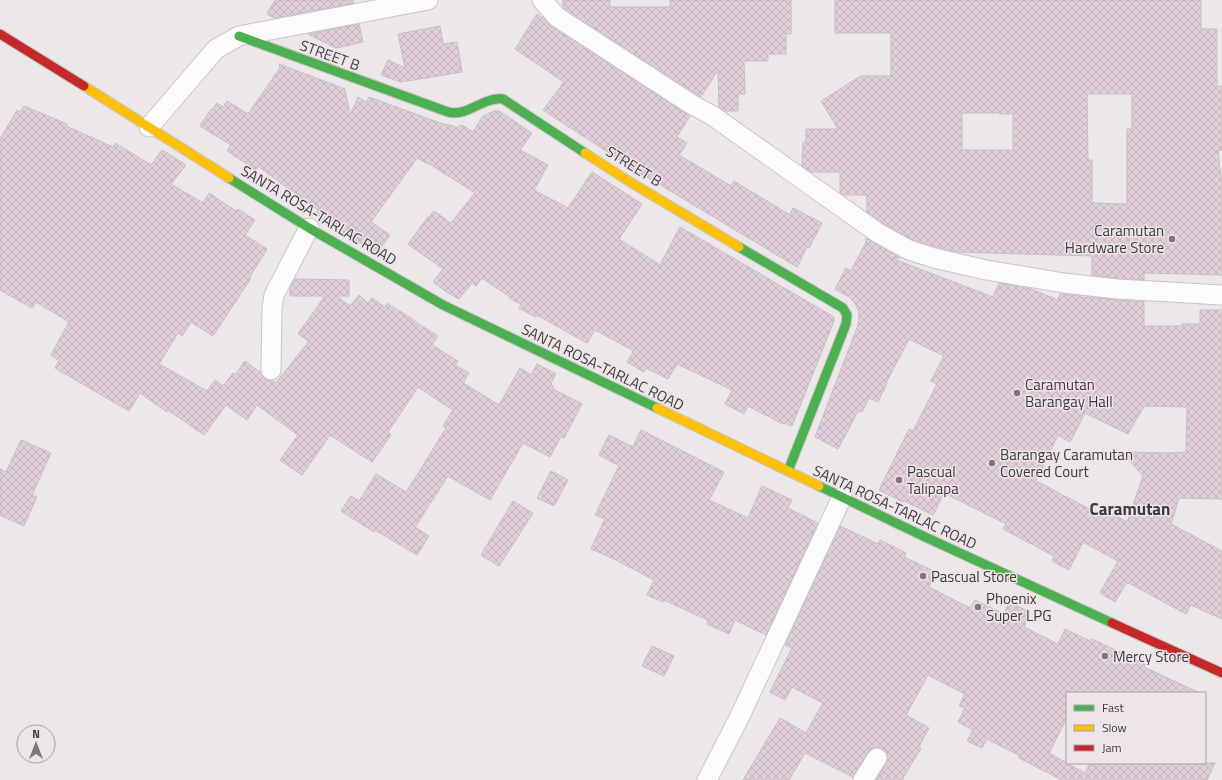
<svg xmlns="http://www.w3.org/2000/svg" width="1222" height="780" font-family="'Titillium Web',sans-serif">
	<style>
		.building { fill: url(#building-cross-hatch); stroke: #c4c0c2; fill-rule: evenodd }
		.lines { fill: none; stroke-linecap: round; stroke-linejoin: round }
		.street-casing { stroke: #c9c5c7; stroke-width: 21 }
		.fast-casing { stroke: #c9c5c7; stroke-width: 11 }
		.slow-casing { stroke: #c9c5c7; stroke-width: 11 }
		.jam-casing { stroke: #c9c5c7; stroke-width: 11 }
		.street { stroke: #fcfbfc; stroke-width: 19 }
		.fast { stroke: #4caf50; stroke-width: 9 }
		.slow { stroke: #ffc107; stroke-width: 9 }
		.jam { stroke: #c62828; stroke-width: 9 }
		.poi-dot { fill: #7c7779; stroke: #eee5e9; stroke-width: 1.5 }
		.labels { text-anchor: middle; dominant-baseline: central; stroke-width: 3; stroke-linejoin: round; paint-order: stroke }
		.street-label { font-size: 15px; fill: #3f3b3d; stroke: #eee5e9 }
		.poi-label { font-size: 15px; fill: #3f3b3d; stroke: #eee5e9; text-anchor: start }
		.quarter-label { font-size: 17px; font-weight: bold; fill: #3f3b3d; stroke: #eee5e9 }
	</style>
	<defs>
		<pattern id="building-cross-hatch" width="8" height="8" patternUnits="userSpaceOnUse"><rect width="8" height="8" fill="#e2cfda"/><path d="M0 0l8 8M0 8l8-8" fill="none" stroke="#c3b3bc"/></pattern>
	</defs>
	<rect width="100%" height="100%" fill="#ece7e9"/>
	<!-- building -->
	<g class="building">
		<polygon points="275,0 353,0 354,3 274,18 267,14"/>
		<polygon points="563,0 610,0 610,7 670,7 670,0 791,0 791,34 786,34 786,54 768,54 768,61 744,61 745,94 738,94 738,111 725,111 719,107 718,70 701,97 564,9 563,7"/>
		<path d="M835,0H1201V29H1217V87L1222,86V150L1218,151L1222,185V275L1144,273V280L1118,278L1092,275V256L957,252L937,247L913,240L884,224L867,212V195H843L840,193V172H811L802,166L803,142H806V129H838L821,101L861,76H891V33H835ZM1087,94H1132V129H1127V204L1092,203V160H1088ZM962,113H1000V114H1013V150H962Z"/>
		<polygon points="537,14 543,18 551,26 690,116 677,137 687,143 679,155 731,186 734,181 790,215 793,208 822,223 809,248 807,247 797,267 637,171 543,110 564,82 515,49"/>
		<polygon points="359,24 363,42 336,48 308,34"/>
		<polygon points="440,26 443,44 457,42 462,72 401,82 381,75 388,60 405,68 398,34"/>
		<polygon points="279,64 340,87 345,89 350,115 358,97 366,102 369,97 443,124 453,126 457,128 459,126 462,125 473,132 483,116 494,111 499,111 532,133 520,150 548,165 534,190 568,208 592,172 642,204 619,239 660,265 680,227 834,317 834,321 792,426 784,423 783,424 748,406 744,414 725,404 732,390 677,364 668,379 646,368 644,372 627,362 634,351 595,330 587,343 537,315 536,317 519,308 521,304 509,298 510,297 482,278 476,286 472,283 459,299 448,293 433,282 443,269 408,244 428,217 429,217 434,211 451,223 475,193 428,163 428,164 417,158 371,222 390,235 377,253 327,224 315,215 318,210 258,166 256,170 227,151 231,145 200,126 211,109 212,110 217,103 223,107 227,101 248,114 280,68"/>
		<polygon points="24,106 67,124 66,126 113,147 115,143 151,165 162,150 186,165 171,184 203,203 209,193 236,211 238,209 255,220 245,235 267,249 249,278 251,278 213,336 191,322 182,336 178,333 159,364 207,391 215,380 223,386 233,373 235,375 245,361 260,372 262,376 265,379 273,381 276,383 309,341 298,334 325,296 290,296 290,288 295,279 349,280 349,296 336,296 350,306 359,295 368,303 372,298 385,307 387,303 414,320 414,321 438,336 432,345 458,361 455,365 469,373 463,383 499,405 520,368 531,375 537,364 556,374 550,385 554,387 553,389 582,404 564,438 561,436 550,457 523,443 490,500 448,476 415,527 429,536 417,555 375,530 374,532 341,511 351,496 359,501 376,474 406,492 417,475 446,428 443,426 453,410 418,387 388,432 391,435 372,462 330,435 302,475 280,460 298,435 257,405 247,420 226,405 204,435 168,410 167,412 140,393 129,411 55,368 59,360 51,355 69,322 36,302 32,308 0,290 0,139 17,110 20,112"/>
		<path d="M866,238L900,258H891L993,297L999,283L1031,289L1058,300L1060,294L1079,296L1086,298V297L1144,302V326H1182V324H1200V310H1222V499L1179,498L1171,524L1222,551V619L1191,605L1186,614L1127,582L1115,602L1100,593L1118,561L1083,542L1069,570L1052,561L1054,556L1003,529L1006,524L944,493L933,515L904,501L903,502L879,490L909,429L913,431L937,384L931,381L944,356L909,339L886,383H887L878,402L869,398L862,412L858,411L838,449L815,437L858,325L859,316L858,309L854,302L849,297L835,289L846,268L851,271L866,242ZM1144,406L1187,407L1186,449V452L1168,453L1122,452L1143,476L1127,522L1106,510L1103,516L1036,481L1058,435L1070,442L1085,413L1128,434Z"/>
		<polygon points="641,430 724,472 709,500 748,518 762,486 792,500 788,508 818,523 766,635 735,620 729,634 707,624 708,620 664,600 663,602 647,595 654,580 614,559 591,549 605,519 595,515 619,466 599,455 609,435 633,447"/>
		<polygon points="21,440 51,453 32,495 37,497 24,526 0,515 0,469 6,472"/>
		<polygon points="551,471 568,480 554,506 537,498"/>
		<polygon points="513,501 533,513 499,566 481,555"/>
		<polygon points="840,526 878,544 880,540 906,553 904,557 936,572 929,587 970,608 975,600 1004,614 1009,602 1030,612 1024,627 1058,644 1065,629 1090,641 1092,639 1145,664 1144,667 1200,693 1067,693 1067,718 1049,753 1085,773 1090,763 1215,763 1207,780 1062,780 1019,758 1020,756 987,739 982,748 967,741 973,730 958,722 965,708 959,706 965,694 928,675 906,715 929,728 919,747 921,748 902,780 876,780 886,764 888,758 887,753 883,749 877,747 872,748 868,752 853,777 805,753 789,780 743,780 780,718 806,733 823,703 792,687 785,700 770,692 792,648 785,645"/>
		<polygon points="652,646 674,656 664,676 642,666"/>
	</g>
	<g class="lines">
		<!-- street casing -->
		<g class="street-casing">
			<g id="street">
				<polyline points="542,0 557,17 691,104 713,116 878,233 909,250 934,258 986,270 1064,283 1117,289 1222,295"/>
				<polyline points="149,127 216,49 239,36 428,0"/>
				<polyline points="271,370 272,308 274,295 309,228"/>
				<polyline points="707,780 739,718 842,497"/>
				<polyline points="863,780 877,758"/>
			</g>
		</g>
		<!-- fast casing -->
		<g class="fast-casing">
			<g id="fast">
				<path d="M239,36L448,112C469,117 481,97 503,99L585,153"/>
				<polyline points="229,178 309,228 443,305 657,408"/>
				<polyline points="739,247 843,308 847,315 846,324 788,471"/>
				<polyline points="819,486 923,536 1112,623"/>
			</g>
		</g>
		<!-- slow casing -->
		<g class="slow-casing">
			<g id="slow">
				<polyline points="84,86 229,178"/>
				<polyline points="585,153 630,182 739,247"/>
				<polyline points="657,408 819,486"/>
			</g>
		</g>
		<!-- jam casing -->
		<g class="jam-casing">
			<g id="jam">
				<polyline points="0,34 84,86"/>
				<polyline points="1112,623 1222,673"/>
			</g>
		</g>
		<!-- street -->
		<use href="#street" class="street"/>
		<!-- fast -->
		<use href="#fast" class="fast"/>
		<!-- slow -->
		<use href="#slow" class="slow"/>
		<!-- jam -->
		<use href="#jam" class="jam"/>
	</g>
	<!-- markers -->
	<g class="poi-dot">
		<circle cx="1172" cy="239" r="4"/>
		<circle cx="1017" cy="393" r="4"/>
		<circle cx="992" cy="463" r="4"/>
		<circle cx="899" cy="480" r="4"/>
		<circle cx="923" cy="576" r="4"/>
		<circle cx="978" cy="607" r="4"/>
		<circle cx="1105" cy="656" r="4"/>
	</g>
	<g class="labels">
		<!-- street labels -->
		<g class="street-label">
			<text transform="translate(330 55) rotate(20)">STREET B</text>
			<text transform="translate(634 166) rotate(32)">STREET B</text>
			<text transform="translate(319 215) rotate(31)">SANTA ROSA-TARLAC ROAD</text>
			<text transform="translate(603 367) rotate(26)">SANTA ROSA-TARLAC ROAD</text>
			<text transform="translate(895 507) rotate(25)">SANTA ROSA-TARLAC ROAD</text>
		</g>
		<!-- poi labels -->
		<g class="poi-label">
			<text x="1164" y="230" text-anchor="end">Caramutan<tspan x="1164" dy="17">Hardware Store</tspan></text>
			<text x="1025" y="384">Caramutan<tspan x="1025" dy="17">Barangay Hall</tspan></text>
			<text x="1000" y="454">Barangay Caramutan<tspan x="1000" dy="17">Covered Court</tspan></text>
			<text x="907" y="471">Pascual<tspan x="907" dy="17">Talipapa</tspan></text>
			<text x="931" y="576">Pascual Store</text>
			<text x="986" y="598">Phoenix<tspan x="986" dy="17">Super LPG</tspan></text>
			<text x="1113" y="656">Mercy Store</text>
		</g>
		<!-- quarter labels -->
		<g class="quarter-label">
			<text x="1130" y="509">Caramutan</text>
		</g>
	</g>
	<!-- legend -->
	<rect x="1066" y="692" width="140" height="72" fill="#eee5e9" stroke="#a8a1a4"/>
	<rect x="1074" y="705" width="20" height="6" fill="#4caf50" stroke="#a8a1a4"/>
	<text x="1102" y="712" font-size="12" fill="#3f3b3d">Fast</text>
	<rect x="1074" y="725" width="20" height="6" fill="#ffc107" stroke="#a8a1a4"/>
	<text x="1102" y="732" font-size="12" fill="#3f3b3d">Slow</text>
	<rect x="1074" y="745" width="20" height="6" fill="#c62828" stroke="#a8a1a4"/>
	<text x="1102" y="752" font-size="12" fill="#3f3b3d">Jam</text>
	<!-- north arrow -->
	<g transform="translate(36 744)"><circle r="19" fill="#eee5e9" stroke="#a8a1a4"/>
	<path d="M0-3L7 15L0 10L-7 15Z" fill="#7c7779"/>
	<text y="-6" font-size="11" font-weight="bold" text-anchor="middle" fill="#3f3b3d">N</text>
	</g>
</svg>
